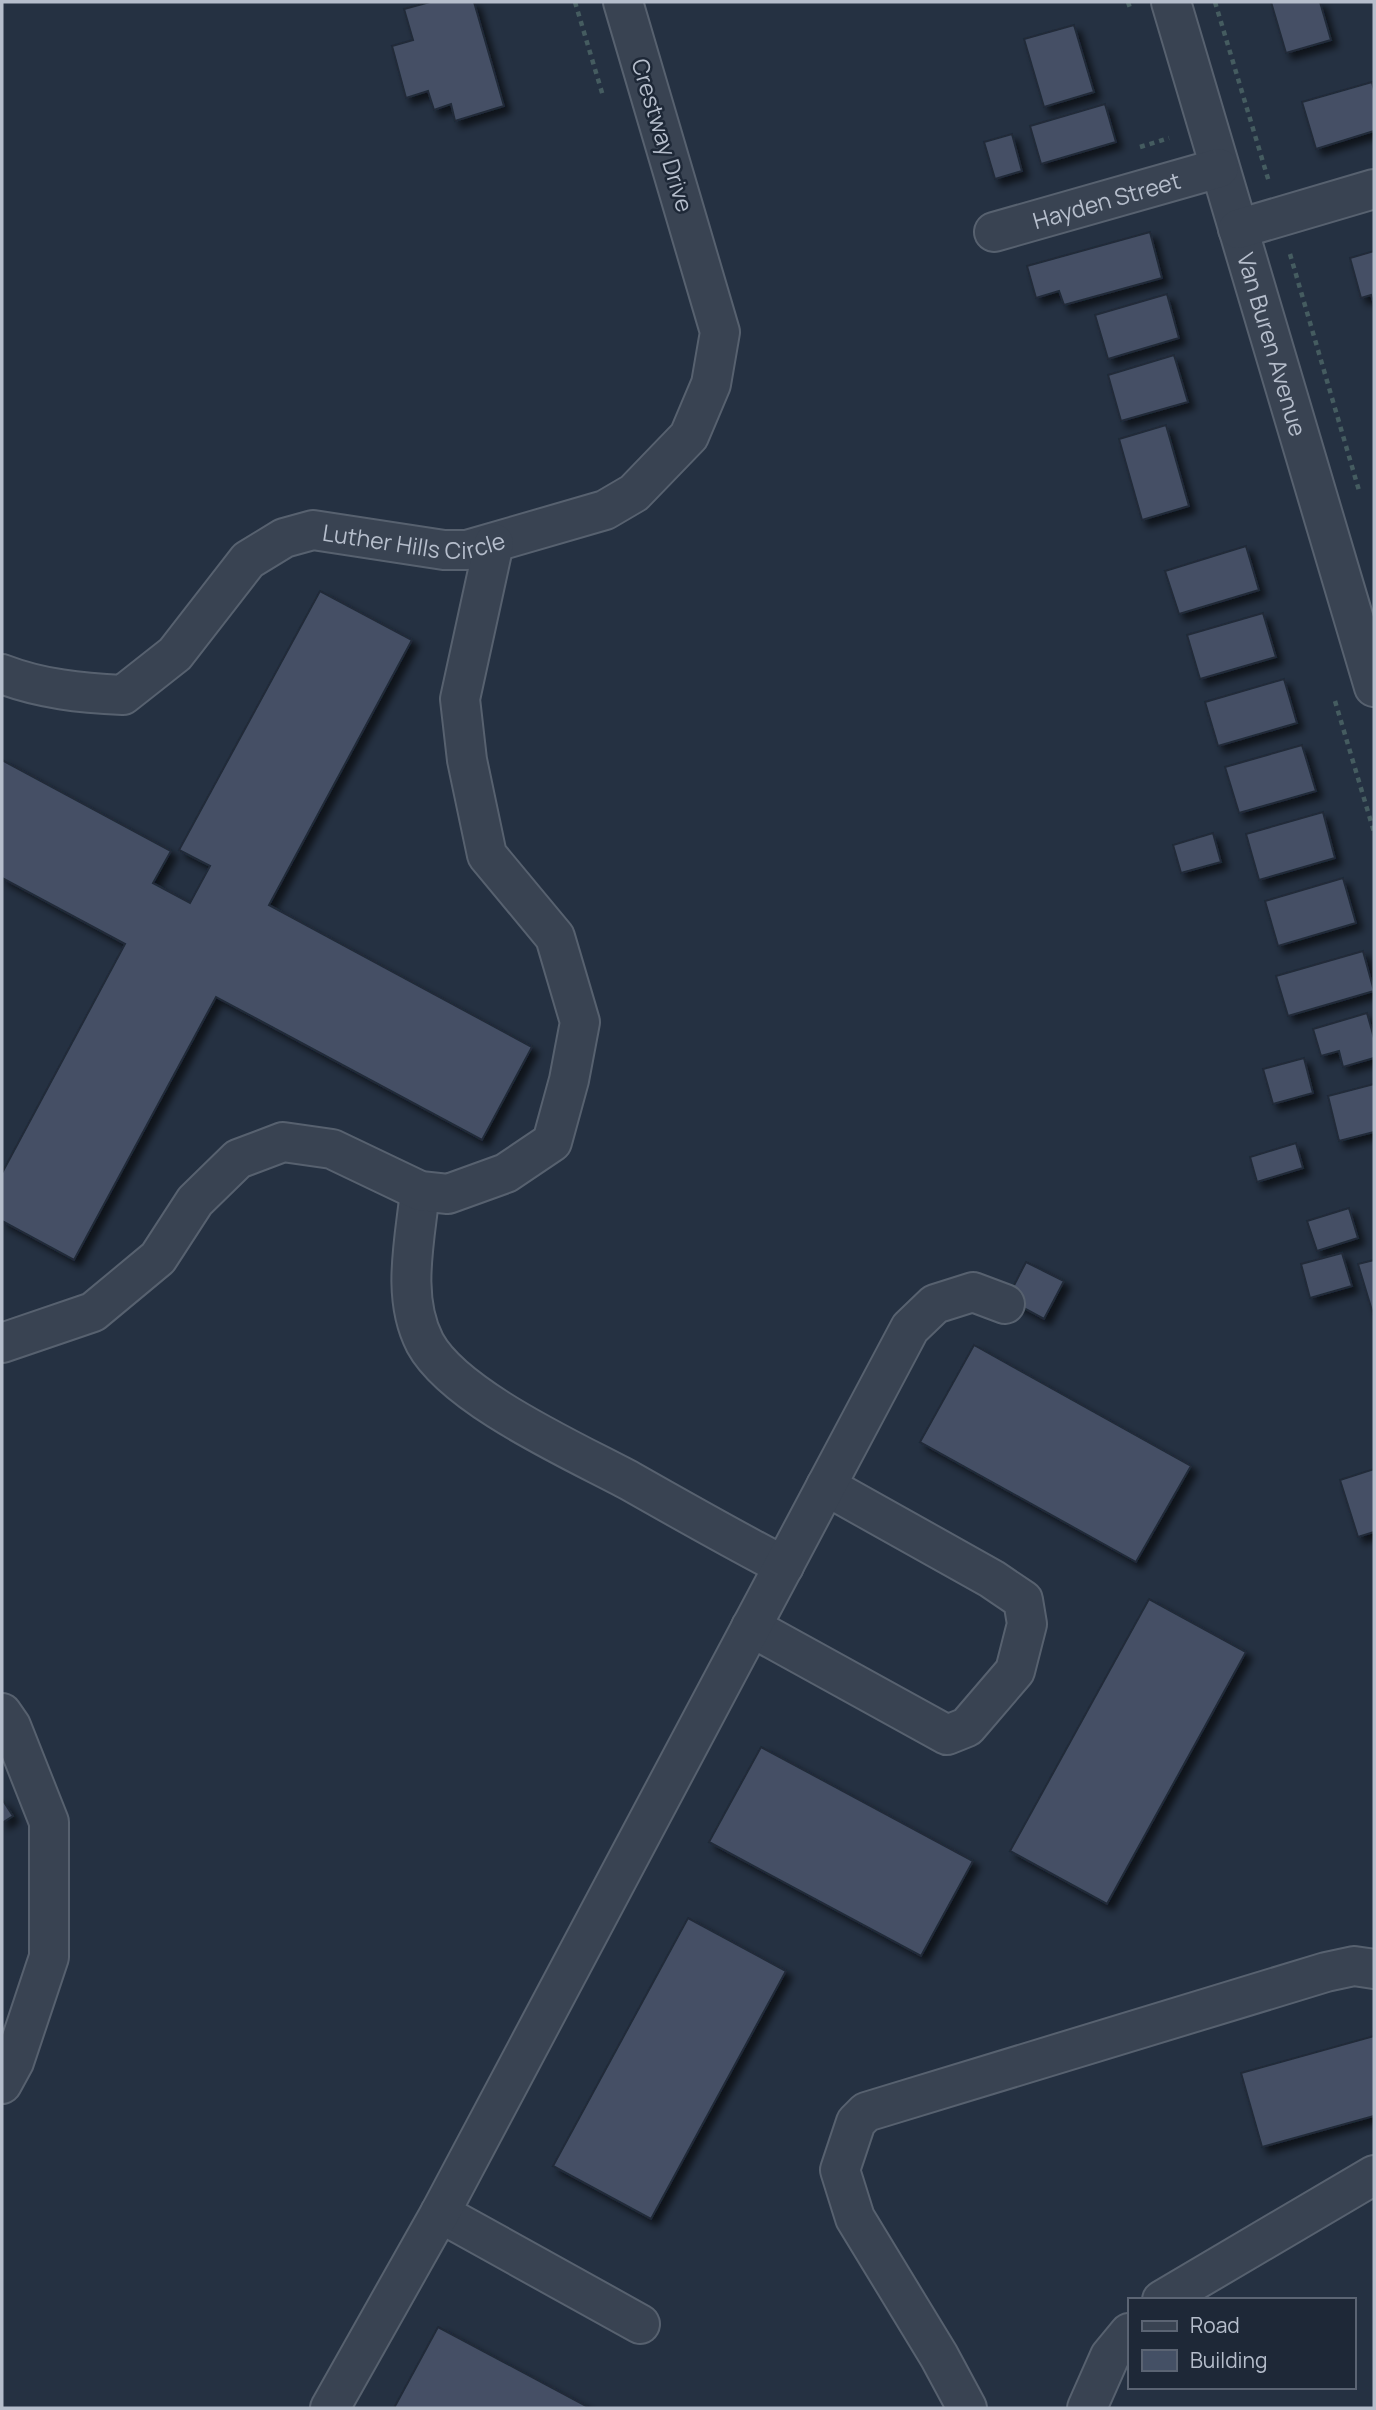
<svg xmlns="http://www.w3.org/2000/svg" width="1376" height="2410" font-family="Manrope,sans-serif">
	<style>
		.building { fill: #445065; stroke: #202a39; stroke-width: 2; filter: url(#shadow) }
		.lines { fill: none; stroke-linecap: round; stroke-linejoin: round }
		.minor-casing { stroke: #57616f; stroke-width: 42 }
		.path { stroke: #455c60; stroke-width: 4.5; stroke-dasharray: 5 5; stroke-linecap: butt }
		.minor { stroke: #394352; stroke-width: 38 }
		.labels { text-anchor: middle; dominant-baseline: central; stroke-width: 5; stroke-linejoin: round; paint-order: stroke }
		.street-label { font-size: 23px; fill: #b6becc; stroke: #1e2837 }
	</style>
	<defs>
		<filter id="shadow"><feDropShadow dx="6" dy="6" stdDeviation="3.5" flood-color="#0009"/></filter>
	</defs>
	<rect width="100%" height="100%" fill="#253142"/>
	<!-- building -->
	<g class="building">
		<polygon points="430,2 474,2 504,106 455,121 451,104 434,110 428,91 406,98 392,46 413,40 404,9"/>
		<polygon points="1271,2 1320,2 1331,40 1286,53"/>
		<polygon points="1074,25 1094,92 1044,107 1024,39"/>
		<polygon points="1372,82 1374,90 1374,131 1316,149 1302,102"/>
		<polygon points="1105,104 1116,142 1041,164 1030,126"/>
		<polygon points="1012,134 1022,171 995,179 984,142"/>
		<polygon points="1150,232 1162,278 1064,305 1059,291 1036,298 1027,266"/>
		<polygon points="1374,251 1374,305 1371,295 1361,298 1350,258"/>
		<polygon points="1167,294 1179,338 1108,359 1095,315"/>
		<polygon points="1174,355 1188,402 1121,421 1108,375"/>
		<polygon points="1166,425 1189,506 1142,520 1119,439"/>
		<polygon points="1246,546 1259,590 1179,614 1165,571"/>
		<polygon points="320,591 412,640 269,905 532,1047 482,1140 216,997 74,1260 2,1221 2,1173 125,944 2,878 2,760 171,851 153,883 190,903 210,866 179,850"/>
		<polygon points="1263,613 1276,657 1200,679 1187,635"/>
		<polygon points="1284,679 1297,723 1218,746 1205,702"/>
		<polygon points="1302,745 1316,791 1239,813 1225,767"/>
		<polygon points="1323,812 1335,858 1259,880 1246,834"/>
		<polygon points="1213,833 1221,862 1181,873 1173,845"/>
		<polygon points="1343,878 1356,923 1278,946 1265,901"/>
		<polygon points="1363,951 1374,991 1288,1016 1276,976"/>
		<polygon points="1367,1013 1374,1038 1374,1058 1343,1067 1339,1051 1321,1056 1313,1029"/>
		<polygon points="1304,1058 1313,1093 1273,1104 1263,1069"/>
		<polygon points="1374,1084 1374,1132 1339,1141 1328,1096"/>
		<polygon points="1296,1143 1303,1168 1257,1182 1250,1157"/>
		<polygon points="1349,1208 1358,1238 1317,1251 1307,1221"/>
		<polygon points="1342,1253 1352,1286 1310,1298 1301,1264"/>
		<polygon points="1374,1260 1374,1314 1373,1314 1358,1264"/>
		<polygon points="1026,1262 1064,1281 1044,1319 1007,1299"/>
		<polygon points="974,1345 1191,1466 1136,1562 920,1442"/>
		<polygon points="1374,1469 1374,1532 1358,1537 1340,1480"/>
		<polygon points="1149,1599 1246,1652 1107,1904 1010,1851"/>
		<polygon points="761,1747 973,1861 921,1956 709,1842"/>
		<polygon points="2,1799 13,1816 2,1823"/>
		<polygon points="688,1918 786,1971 651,2219 553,2166"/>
		<polygon points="1374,2036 1374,2116 1262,2147 1241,2073"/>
		<polygon points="438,2327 590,2408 394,2408"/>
	</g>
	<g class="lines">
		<!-- minor casing -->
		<g class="minor-casing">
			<g id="minor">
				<path id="s1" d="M1171,2L1374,687"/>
				<polyline points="1238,229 1374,189"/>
				<path id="s2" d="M994,232L1219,168"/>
				<path id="s3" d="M2,674C41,689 81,693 123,695L175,654L248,560L284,538L313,530L444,550H467L605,510L634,493L689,436L711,384L720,332L623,2"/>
				<path d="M420,1191C415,1240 401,1297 425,1343C455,1398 574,1451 630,1481C681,1510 732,1539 784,1566"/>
				<polyline points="2,1343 93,1312 158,1258 195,1201 238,1159 283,1142 332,1149 420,1191 448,1194 506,1173 552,1142 569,1080 580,1022 555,937 487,855 467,760 460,699 494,543"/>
				<polyline points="751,1627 947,1735 967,1727 1015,1671 1027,1624 1023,1600 992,1579 826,1486"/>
				<polyline points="2,1713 11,1726 49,1822 49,1957 14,2062 2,2084"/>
				<polyline points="440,2213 640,2324"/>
				<polyline points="1162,2300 1374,2175"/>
				<polyline points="330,2408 440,2213 910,1328 935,1304 973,1292 1005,1304"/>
				<polyline points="967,2408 939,2356 855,2218 840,2170 856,2122 866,2112 1326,1972 1354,1966 1374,1969"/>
				<polyline points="1087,2408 1110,2356 1129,2333"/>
			</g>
		</g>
		<!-- path -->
		<g class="path">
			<polyline points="575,2 603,96"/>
			<polyline points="1128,2 1131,11"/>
			<polyline points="1215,2 1269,182"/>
			<polyline points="1140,147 1169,138"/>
			<polyline points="1290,254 1360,494"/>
			<polyline points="1335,701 1374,832"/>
		</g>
		<!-- minor -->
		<use href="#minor" class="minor"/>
	</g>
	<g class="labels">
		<!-- street labels -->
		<g class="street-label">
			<text transform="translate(663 135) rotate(73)">Crestway Drive</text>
			<text stroke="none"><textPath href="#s2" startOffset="117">Hayden Street</textPath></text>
			<text stroke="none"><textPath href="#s1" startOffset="357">Van Buren Avenue</textPath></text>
			<text stroke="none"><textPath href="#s3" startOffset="483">Luther Hills Circle</textPath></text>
		</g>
	</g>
	<!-- border -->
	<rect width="1376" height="2410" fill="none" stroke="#b6becc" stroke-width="7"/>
	<!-- legend -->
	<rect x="1128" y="2298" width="228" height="91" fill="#1e2837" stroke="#5b6473" stroke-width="2"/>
	<rect x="1142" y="2321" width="35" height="10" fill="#394352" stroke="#5b6473" stroke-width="2"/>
	<text x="1190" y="2333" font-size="21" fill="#b6becc">Road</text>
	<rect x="1142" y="2350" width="35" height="21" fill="#445065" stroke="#5b6473" stroke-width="2"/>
	<text x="1190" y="2368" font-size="21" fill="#b6becc">Building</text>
</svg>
